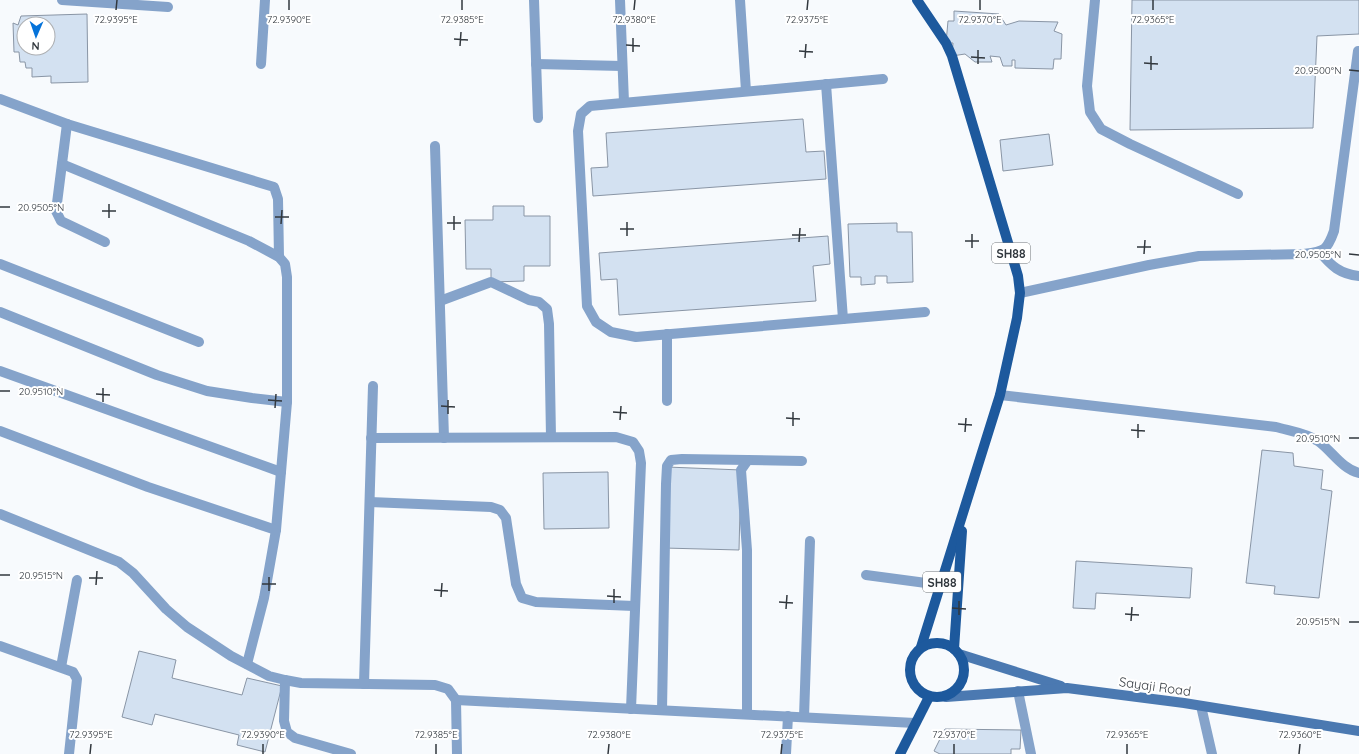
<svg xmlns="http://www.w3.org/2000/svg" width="1359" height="754" font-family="Quicksand,sans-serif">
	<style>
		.building { fill: #d3e1f1; stroke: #8995a5; fill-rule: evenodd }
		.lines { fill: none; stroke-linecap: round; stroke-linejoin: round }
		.service { stroke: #85a3ca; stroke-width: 10 }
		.minor { stroke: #85a3ca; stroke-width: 10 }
		.secondary { stroke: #4b79b1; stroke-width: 10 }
		.primary { stroke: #1d599d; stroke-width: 10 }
		.ticks { fill: none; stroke: #32383e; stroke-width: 1.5 }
		.labels { text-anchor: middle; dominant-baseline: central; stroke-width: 4; stroke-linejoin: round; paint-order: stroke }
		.shield { fill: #fff; stroke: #707478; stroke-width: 1 }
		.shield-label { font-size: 12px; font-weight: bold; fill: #32383e }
		.street-label { font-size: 13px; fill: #32383e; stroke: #fff }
		.ticks-label { font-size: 10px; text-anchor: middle; fill: #32383e; stroke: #fff; stroke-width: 4; stroke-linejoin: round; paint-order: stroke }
	</style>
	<rect width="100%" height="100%" fill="#f7fafd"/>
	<!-- building -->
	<g class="building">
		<polygon points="1132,0 1359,0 1359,34 1317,36 1313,128 1130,130"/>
		<polygon points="954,11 999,14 1006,25 1019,21 1058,22 1054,31 1062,34 1061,59 1054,59 1053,69 1015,68 1015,60 1012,60 1012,66 1003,66 1000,57 990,56 992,62 975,62 965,54 952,56 953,43 946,43 948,21 954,21"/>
		<path d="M87,14L88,82L51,83V76L32,77V68H26L25,62H20L19,52H14L13,23L18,25L21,16ZM24,24H48V48H24Z"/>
		<polygon points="803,119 806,152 824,151 826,179 593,196 591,168 608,167 606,133"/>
		<polygon points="1049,134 1053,165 1003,171 1000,140"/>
		<polygon points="493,206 524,206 524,216 550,216 550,266 524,266 524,281 491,282 491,269 466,269 465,220 493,220"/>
		<polygon points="897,223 897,232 912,232 913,282 887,283 887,276 875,276 875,284 861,285 861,277 850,277 848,224"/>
		<polygon points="828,236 830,264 813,266 816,301 619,315 617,279 601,280 599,253"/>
		<polygon points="1262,450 1293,453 1294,466 1323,470 1321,489 1332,491 1319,598 1274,594 1275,586 1246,583"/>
		<polygon points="667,467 741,470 739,550 664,548"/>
		<polygon points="608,472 609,528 544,529 543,473"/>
		<polygon points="1076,561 1192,568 1190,598 1096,593 1095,609 1073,608"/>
		<polygon points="139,651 176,660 172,678 242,695 247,678 282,686 265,752 237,745 239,735 155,714 152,725 122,717"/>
		<polygon points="945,729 1021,730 1020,749 1011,749 1011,754 940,754 934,751"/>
	</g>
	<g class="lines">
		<!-- service -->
		<g class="service">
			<polyline points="62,0 168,7"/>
			<polyline points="534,0 538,118"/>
			<polyline points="620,0 624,102"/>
			<polyline points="740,0 746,91"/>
			<polyline points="1095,0 1087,86 1090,112 1101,129 1130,144 1238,194"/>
			<polyline points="261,64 265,0"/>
			<polyline points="536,64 622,66"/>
			<polyline points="883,79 590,106 581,114 578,131 587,306 596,322 611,332 636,337 925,312"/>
			<polyline points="826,84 843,319"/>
			<polyline points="435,146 444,438"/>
			<polyline points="440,301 491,282 529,300 539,302 547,309 549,324 551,437"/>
			<polyline points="667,401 667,334"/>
			<polyline points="866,575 941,585"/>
			<polyline points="804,717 810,541"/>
			<polyline points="786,754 788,716"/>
		</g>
		<!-- minor -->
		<g class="minor">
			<polyline points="0,99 67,124 274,187 278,199 279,257"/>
			<polyline points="67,124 56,211 61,221 105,242"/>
			<polyline points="62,164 249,241 279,257 285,264 287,277 287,402 276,530 264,598 247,664"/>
			<path d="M1320,252C1331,266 1340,274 1359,276"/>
			<polyline points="0,264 199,342"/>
			<path d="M1020,293L1149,265L1199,256L1304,254C1324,251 1327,251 1334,231L1358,51"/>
			<polyline points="0,312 157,375 207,391 252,398 287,402"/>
			<polyline points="0,371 281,472"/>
			<path d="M1000,395L1276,427C1290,431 1306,433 1318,441C1332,451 1341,468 1359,473"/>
			<polyline points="0,431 148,487 276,530"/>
			<polyline points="371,438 616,437 633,442 639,451 641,463 631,709"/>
			<polyline points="370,502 491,507 500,510 506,518 516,584 522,598 536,602 634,606"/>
			<polyline points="0,514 119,562 133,573 166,609 187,627 231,656 269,676 285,680 301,683 435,685 448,689 456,700 457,754"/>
			<polyline points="0,646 73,672 77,679 69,754"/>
			<polyline points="61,667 77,580"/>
			<polyline points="285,680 284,721 287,732 295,738 351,754"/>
			<polyline points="364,684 373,386"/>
			<polyline points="1018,691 1031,754"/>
			<polyline points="456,700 915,723"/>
			<polyline points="1201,706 1212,754"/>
			<polyline points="662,710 666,484 667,466 671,460 682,459 802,461"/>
			<polyline points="747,714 747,550 741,470 748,460"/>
		</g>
		<!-- secondary -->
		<g class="secondary">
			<polyline points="959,654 1061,686"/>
			<polyline points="946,697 1067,688 1184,703 1359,731"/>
		</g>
		<!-- primary -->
		<g class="primary">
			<polyline points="917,0 946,43 952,56 1018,276 1020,293 1017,318 1000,395 921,647"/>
			<circle cx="937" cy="670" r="27"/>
			<polyline points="954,649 962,531"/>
			<polyline points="900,754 929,697"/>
		</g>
	</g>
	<!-- ticks -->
	<path class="ticks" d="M116,10L117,0M289,10V0M462,10V0M634,10L635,0M807,10L808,0M980,10V0M1153,10V0M454,39L468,40M626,45L640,46M460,46L461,32M799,51L813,52M633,52V38M971,57L985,58M805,58L806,44M1144,63L1158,64M978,64V50M1151,70V56M1349,70L1359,71M0,207H10M102,211H116M275,217H289M109,218V204M447,223H461M281,224L282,210M620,229H634M454,230V216M792,235H806M627,236V222M965,241H979M799,242L800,228M1137,247H1151M972,248V234M1144,254L1145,240M1349,254L1359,255M0,391H10M96,394L110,395M268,400L282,401M103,402V388M441,406L455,407M275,408L276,394M613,412L627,413M448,414V400M786,418L800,419M620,420L621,406M958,424L972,425M793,426V412M1131,430L1145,431M965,432L966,418M1138,438V424M1349,438H1359M0,575H10M89,578H103M262,584H276M96,585L97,571M434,590L448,591M269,591V577M607,596L621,597M441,597L442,583M779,602L793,603M614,603V589M952,608L966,609M786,609L787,595M1125,614L1139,615M959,615V601M1131,621L1132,607M1349,622H1359M90,754L91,744M263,754V744M436,754V744M608,754L609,744M781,754L782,744M954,754V744M1127,754V744M1299,754L1300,744"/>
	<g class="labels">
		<!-- shield labels -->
		<g class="shield">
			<rect x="992" y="243" width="38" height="20" rx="3"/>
			<rect x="923" y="572" width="38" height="20" rx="3"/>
		</g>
		<g class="shield-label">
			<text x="1011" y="253">SH88</text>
			<text x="942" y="582">SH88</text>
		</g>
		<!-- street labels -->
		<g class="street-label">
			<text transform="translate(1155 686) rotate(8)">Sayaji Road</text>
		</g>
	</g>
	<g class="ticks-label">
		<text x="116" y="23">72.9395°E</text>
		<text x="289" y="23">72.9390°E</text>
		<text x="462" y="23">72.9385°E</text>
		<text x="634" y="23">72.9380°E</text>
		<text x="807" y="23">72.9375°E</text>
		<text x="980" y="23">72.9370°E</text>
		<text x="1153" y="23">72.9365°E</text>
		<text x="1318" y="74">20.9500°N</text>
		<text x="41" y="211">20.9505°N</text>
		<text x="1318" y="258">20.9505°N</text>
		<text x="41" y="395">20.9510°N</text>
		<text x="1318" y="442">20.9510°N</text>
		<text x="41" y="579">20.9515°N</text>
		<text x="1318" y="625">20.9515°N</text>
		<text x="91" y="738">72.9395°E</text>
		<text x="263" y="738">72.9390°E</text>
		<text x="436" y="738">72.9385°E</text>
		<text x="609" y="738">72.9380°E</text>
		<text x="782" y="738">72.9375°E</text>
		<text x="954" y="738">72.9370°E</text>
		<text x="1127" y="738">72.9365°E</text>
		<text x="1300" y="738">72.9360°E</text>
	</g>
	<!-- north arrow -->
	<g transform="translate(36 36) rotate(182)"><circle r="19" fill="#ffffff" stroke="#adafb2"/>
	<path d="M0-3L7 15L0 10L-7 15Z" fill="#0573da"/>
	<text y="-6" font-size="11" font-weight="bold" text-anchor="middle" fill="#32383e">N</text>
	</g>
</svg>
